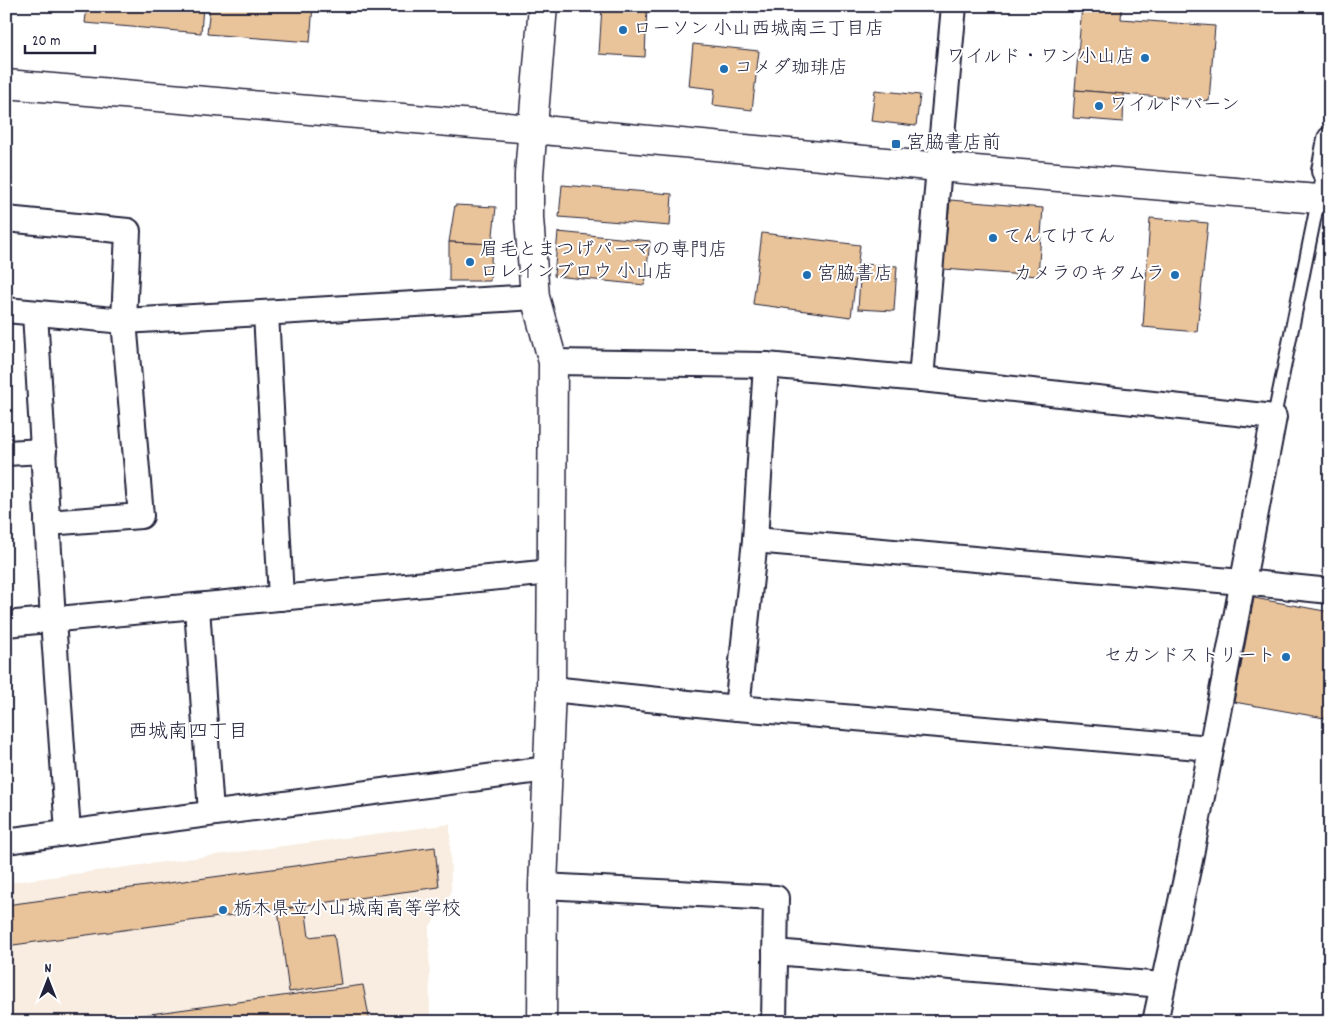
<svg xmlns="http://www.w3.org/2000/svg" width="1336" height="1028" font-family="Dekko,'Klee One',sans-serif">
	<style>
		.built { fill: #f8ede0 }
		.building { fill: #e9c399; stroke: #22223b }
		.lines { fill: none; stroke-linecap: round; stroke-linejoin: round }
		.lane-casing { stroke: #22223b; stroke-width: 16 }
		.street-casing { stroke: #22223b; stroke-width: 28 }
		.secondary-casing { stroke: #22223b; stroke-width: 31 }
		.lane { stroke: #fff; stroke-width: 12 }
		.street { stroke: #fff; stroke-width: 24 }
		.secondary { stroke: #fff; stroke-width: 28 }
		.poi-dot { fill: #1f6fb2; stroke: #fff; stroke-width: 2 }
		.labels { text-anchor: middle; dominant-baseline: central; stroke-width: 4; stroke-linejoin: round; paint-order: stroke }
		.poi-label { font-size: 19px; fill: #22223b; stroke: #fff; text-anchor: start }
		.neighbourhood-label { font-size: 20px; fill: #22223b; stroke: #fff }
	</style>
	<rect width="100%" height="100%" fill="#fff"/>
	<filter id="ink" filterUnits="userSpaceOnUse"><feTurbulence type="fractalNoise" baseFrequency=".02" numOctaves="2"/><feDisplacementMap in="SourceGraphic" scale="10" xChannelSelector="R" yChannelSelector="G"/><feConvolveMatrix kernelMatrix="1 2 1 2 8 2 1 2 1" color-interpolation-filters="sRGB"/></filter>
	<g filter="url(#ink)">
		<!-- built -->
		<polygon class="built" points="450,824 451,893 429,928 430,1022 6,1022 6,883"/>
		<!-- building -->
		<g class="building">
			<polygon points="87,6 203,6 201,33 85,23"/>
			<polygon points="210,6 313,6 310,42 207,34"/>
			<polygon points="602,6 647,6 645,57 599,54"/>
			<polygon points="1082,6 1122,6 1121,19 1215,26 1209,101 1075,90"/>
			<polygon points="693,44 759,51 752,110 713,105 715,89 689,86"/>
			<polygon points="875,90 920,95 916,126 871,121"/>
			<polygon points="1075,90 1124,94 1123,122 1073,118"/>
			<polygon points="562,185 672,194 670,226 559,217"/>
			<polygon points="950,200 1043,208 1038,276 943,269"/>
			<polygon points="455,205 496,207 492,244 449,242"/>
			<polygon points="1150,218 1208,223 1197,332 1143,327"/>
			<polygon points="558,232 650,241 645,285 554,276"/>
			<polygon points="762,233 860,245 851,317 753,304"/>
			<polygon points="449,242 492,244 490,281 449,281"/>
			<polygon points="861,264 897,266 894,311 858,309"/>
			<polygon points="1254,598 1330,612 1330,719 1234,702"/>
			<polygon points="435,847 439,887 6,946 6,905"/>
			<polygon points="305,906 309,937 334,934 341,984 289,992 278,910"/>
			<polygon points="363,985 370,1022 91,1022"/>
		</g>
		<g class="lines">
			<!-- lane casing -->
			<g class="lane-casing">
				<polyline id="lane" points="1274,417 1324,171"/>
			</g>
			<!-- street casing -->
			<g class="street-casing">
				<g id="street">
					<polyline points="1324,171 1330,139"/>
					<polyline points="6,219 128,231 124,321 141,516 47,523"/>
					<polyline points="6,310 124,321 535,297"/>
					<polyline points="35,313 53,620 68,832"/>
					<polyline points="266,313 281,598"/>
					<polyline points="553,362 766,365 921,379 1274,417 1190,860 1155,1022"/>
					<polyline points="921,379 939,167 954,6"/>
					<polyline points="6,453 44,451"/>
					<polyline points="755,540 1242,582 1330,591"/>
					<polyline points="197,607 211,813"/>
					<polyline points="6,624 552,572"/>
					<polyline points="551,689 737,708 1211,748"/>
					<polyline points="737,708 755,540 766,365"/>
					<polyline points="6,841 547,769"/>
					<polyline points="543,886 776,898 774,1022"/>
					<polyline points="775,952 1162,985"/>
				</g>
			</g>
			<!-- secondary casing -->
			<g class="secondary-casing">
				<g id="secondary">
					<polyline points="6,84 532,129 939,167 1330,200"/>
					<polyline points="542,1022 543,886 551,689 553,362 535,297 529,218 529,174 543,6"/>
				</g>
			</g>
			<!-- lane -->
			<use href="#lane" class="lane"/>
			<!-- street -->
			<use href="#street" class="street"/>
			<!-- secondary -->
			<use href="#secondary" class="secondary"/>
		</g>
	</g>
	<!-- markers -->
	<g class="poi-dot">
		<circle cx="623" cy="30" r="5"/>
		<circle cx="1145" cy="58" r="5"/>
		<circle cx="724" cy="69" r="5"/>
		<circle cx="1099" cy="106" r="5"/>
		<rect x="891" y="139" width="10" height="10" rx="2.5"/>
		<circle cx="993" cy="238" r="5"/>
		<circle cx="470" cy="262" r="5"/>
		<circle cx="807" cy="275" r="5"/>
		<circle cx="1175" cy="275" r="5"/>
		<circle cx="1286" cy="657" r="5"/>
		<circle cx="223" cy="910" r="5"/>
	</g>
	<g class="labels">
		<!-- poi labels -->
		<g class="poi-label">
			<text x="633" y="30">ローソン 小山西城南三丁目店</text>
			<text x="1135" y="58" text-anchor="end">ワイルド・ワン小山店</text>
			<text x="734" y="69">コメダ珈琲店</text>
			<text x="1109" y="106">ワイルドバーン</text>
			<text x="906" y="144">宮脇書店前</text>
			<text x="1003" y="238">てんてけてん</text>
			<text x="480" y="251">眉毛とまつげパーマの専門店<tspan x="480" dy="22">ロレインブロウ 小山店</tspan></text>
			<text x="817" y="275">宮脇書店</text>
			<text x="1165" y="275" text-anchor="end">カメラのキタムラ</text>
			<text x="1276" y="657" text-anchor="end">セカンドストリート</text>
			<text x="233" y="910">栃木県立小山城南高等学校</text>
		</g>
		<!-- neighbourhood labels -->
		<g class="neighbourhood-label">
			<text x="188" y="733">西城南四丁目</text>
		</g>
	</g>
	<!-- margin -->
	<rect width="1336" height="1028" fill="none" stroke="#fff" stroke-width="25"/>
	<rect x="12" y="12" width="1311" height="1003" fill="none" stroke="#22223b" stroke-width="2" filter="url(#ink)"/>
	<!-- north arrow -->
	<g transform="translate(48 980)" stroke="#ffffff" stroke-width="4" paint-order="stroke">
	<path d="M0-4L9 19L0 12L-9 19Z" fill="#22223b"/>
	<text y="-8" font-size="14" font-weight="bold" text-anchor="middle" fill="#22223b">N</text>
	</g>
	<!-- scale -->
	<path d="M25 45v8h70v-8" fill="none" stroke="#22223b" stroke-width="2.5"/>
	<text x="32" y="45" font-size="15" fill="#22223b" stroke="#ffffff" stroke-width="4" paint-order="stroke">20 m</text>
</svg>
